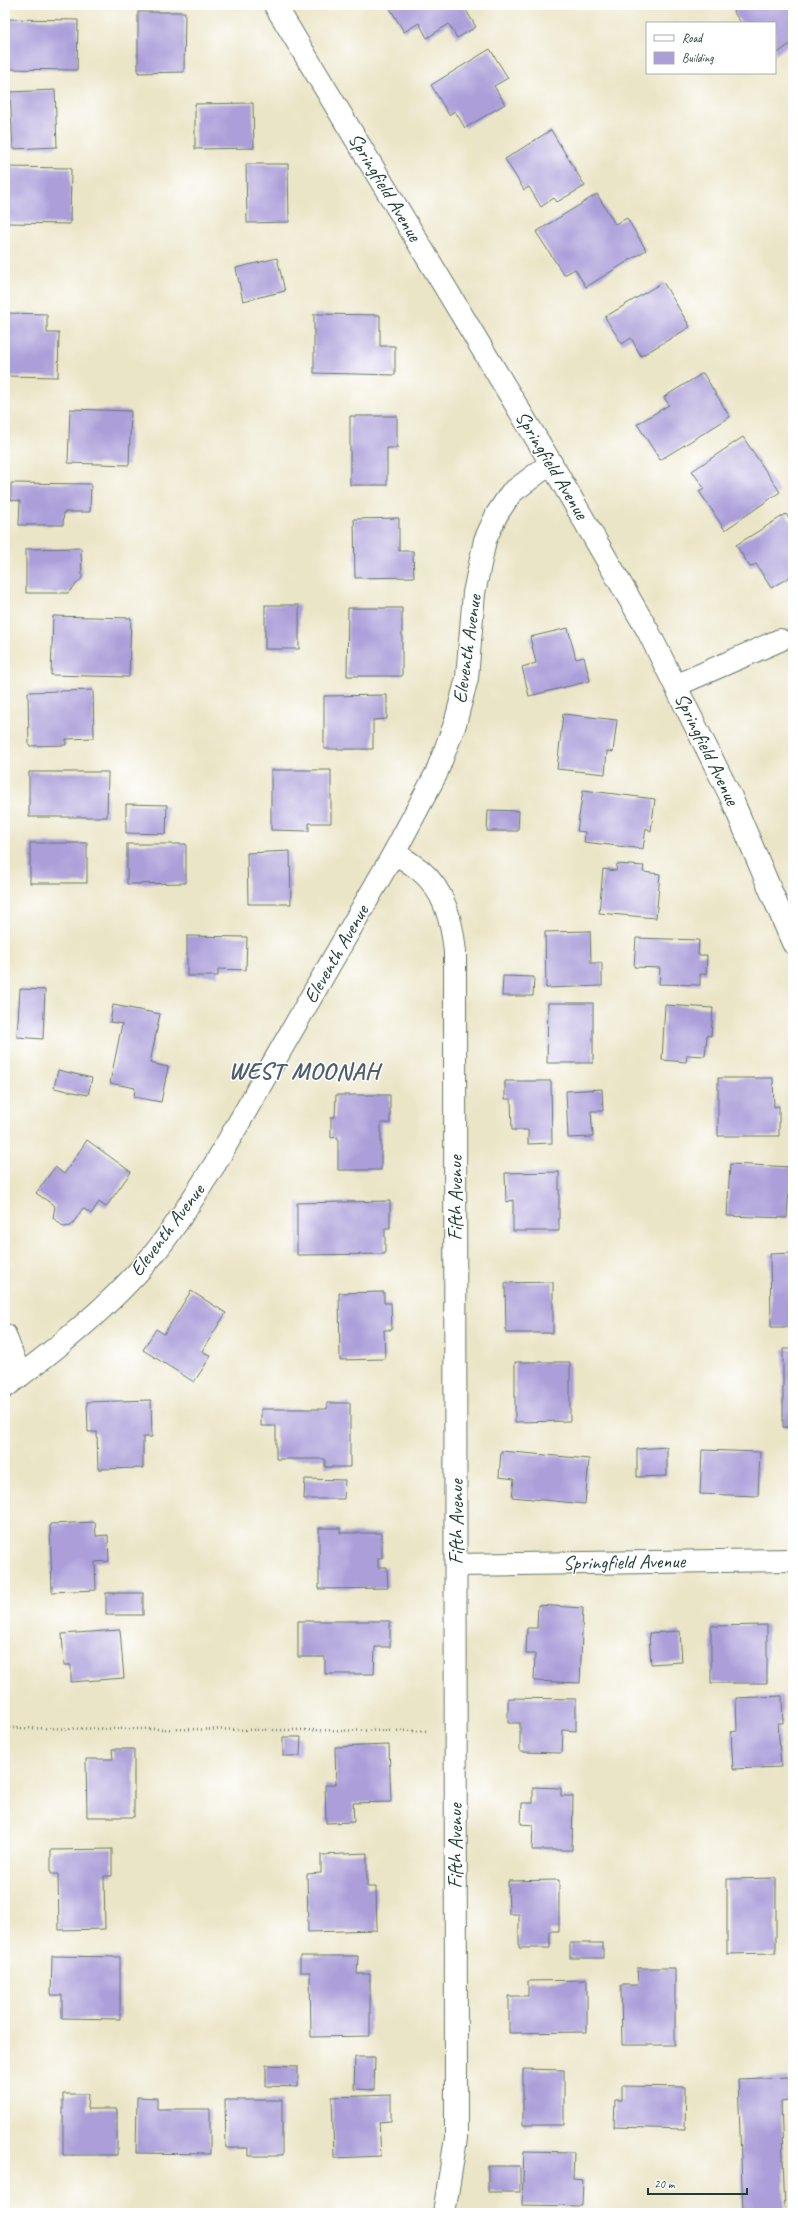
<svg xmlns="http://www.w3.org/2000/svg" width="798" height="2218" font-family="Caveat,sans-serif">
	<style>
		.building { fill: #ab9ed9 }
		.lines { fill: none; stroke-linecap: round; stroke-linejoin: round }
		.minor-casing { stroke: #667867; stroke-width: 24 }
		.path { stroke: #667867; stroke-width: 2.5; stroke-dasharray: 1 3; stroke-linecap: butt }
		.minor { stroke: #fff; stroke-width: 22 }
		.labels { text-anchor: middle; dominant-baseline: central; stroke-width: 3; stroke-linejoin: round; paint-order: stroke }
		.street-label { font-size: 20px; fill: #1f3d34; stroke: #fff }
		.district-label { font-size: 24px; font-weight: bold; letter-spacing: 1px; fill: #505f6e; stroke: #fff }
	</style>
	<rect width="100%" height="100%" fill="#fff"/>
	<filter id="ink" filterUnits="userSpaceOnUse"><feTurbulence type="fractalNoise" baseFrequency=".025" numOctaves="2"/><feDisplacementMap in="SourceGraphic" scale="8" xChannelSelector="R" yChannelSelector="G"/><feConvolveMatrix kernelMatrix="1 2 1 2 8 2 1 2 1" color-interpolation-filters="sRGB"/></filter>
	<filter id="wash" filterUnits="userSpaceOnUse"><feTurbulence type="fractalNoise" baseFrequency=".012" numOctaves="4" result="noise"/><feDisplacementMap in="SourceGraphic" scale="16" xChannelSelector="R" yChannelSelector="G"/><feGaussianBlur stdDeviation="0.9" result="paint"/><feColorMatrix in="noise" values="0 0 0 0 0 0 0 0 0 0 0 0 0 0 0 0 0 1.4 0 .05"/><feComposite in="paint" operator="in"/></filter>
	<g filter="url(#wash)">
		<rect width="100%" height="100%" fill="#ebe5c7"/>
		<g id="blocks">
			<!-- building -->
			<g class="building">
				<polygon points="388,5 463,5 476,27 457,38 449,24 427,38 419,23 404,32"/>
				<polygon points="741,5 792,5 793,42 775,55 775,23 741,23 733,11"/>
				<polygon points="138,12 185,12 184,72 138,73"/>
				<polygon points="5,19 78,20 77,70 5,69"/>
				<polygon points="490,49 508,78 494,86 505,104 465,128 455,111 449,115 431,85"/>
				<polygon points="55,90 57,147 13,149 10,92"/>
				<polygon points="253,103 254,148 195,149 195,104"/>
				<polygon points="551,130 585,186 557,202 554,198 541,207 529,187 524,190 505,159"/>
				<polygon points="246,164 288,164 289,222 247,223"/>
				<polygon points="8,167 71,168 70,224 7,223"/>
				<polygon points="597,194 615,224 627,218 646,250 586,287 575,269 564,275 536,232"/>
				<polygon points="277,258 285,291 243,301 236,268"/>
				<polygon points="663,282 690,327 641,356 631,338 622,344 605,317"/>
				<polygon points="6,313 47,314 47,333 59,333 58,377 5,376"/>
				<polygon points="314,314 380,315 380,346 395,346 395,375 314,373"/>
				<polygon points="703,373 730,417 660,460 637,424 669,405 664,397"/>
				<polygon points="70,409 131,411 129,465 68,463"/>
				<polygon points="350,416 397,416 397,448 387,448 387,485 350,485"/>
				<polygon points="743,437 780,492 725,530 699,491 704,488 692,471"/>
				<polygon points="11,483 91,484 90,512 64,512 63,525 19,525 20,501 11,500"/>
				<polygon points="786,514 793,525 793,575 771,588 756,564 750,567 736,545"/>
				<polygon points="399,518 399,551 413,551 414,577 355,578 354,519"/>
				<polygon points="81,548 82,578 68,593 26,593 26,549"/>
				<rect x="265" y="605" width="34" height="44"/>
				<polygon points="348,608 402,608 402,676 347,676"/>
				<polygon points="53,616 131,618 129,677 51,675"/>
				<polygon points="568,628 576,659 584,657 590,681 529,696 522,667 536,663 530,637"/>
				<polygon points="93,690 94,738 66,739 66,745 29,746 28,692"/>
				<polygon points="387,695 387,719 373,720 373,749 324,749 324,696"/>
				<polygon points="563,714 617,720 613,752 607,751 605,774 557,769"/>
				<polygon points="271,770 331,770 331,823 309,823 309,831 271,830"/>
				<polygon points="29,772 108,772 107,817 29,817"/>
				<polygon points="583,790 655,799 651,831 646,828 643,849 584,842 585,832 577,831"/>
				<polygon points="126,804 167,805 166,834 126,833"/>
				<polygon points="488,810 519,811 518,831 487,831"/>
				<rect x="30" y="843" width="57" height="40"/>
				<polygon points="127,844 186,844 186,883 127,884"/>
				<polygon points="290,851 291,904 248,904 247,853"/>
				<polygon points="617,864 644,866 643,872 660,874 656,918 599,913 603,869 616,871"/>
				<polygon points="590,931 591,963 602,963 602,986 546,988 545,932"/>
				<polygon points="187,936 247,937 246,970 218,969 218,976 187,976"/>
				<polygon points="636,938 699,940 698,955 707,955 706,974 700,974 700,985 659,984 660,968 634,967"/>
				<polygon points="503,976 534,977 533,996 502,996"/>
				<polygon points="20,989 45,990 43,1039 17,1037"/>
				<polygon points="548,1003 593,1003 593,1063 547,1063"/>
				<polygon points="113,1005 160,1014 150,1063 168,1067 161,1102 134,1097 135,1088 110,1083 122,1024 110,1022"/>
				<polygon points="665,1005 713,1008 711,1036 707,1035 705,1056 687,1055 686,1062 662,1060"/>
				<polygon points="58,1070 92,1078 88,1095 54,1088"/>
				<polygon points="718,1078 773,1078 774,1107 779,1106 779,1136 718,1136"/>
				<polygon points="505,1081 551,1081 552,1143 528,1144 528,1130 512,1130 511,1099 505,1099"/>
				<polygon points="602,1089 603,1111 591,1111 593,1137 568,1138 566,1091"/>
				<polygon points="336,1095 390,1095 390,1123 381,1123 381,1170 338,1170 338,1137 331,1138 331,1117 335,1117"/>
				<polygon points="87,1140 131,1172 106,1207 99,1202 91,1214 83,1208 71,1226 64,1227 53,1218 55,1206 36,1193 55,1167 64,1174"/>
				<polygon points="730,1164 793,1167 793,1190 789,1190 787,1218 727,1216"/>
				<polygon points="559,1172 559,1231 513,1231 513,1200 506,1202 505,1173"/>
				<polygon points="390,1201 390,1228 385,1228 385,1254 297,1255 297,1203"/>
				<polygon points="793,1253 793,1327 771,1327 770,1254"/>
				<polygon points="553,1282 553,1333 506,1333 505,1283"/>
				<polygon points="191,1291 226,1313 202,1351 211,1356 194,1382 143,1350 156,1329 164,1334"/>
				<polygon points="384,1292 384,1303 391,1303 392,1330 384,1330 385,1359 340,1360 339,1293"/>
				<rect x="783" y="1349" width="10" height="78"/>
				<polygon points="515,1362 570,1362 570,1421 515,1422"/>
				<polygon points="151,1400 152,1437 143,1437 143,1468 98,1469 97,1432 88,1432 87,1402"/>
				<polygon points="327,1403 350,1403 350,1467 325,1467 325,1459 276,1459 276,1426 261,1426 261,1409 327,1409"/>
				<polygon points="667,1447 667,1476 637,1477 637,1449"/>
				<polygon points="702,1450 760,1452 758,1496 700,1494"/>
				<polygon points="501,1451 589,1459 585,1504 512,1497 514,1479 499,1477"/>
				<polygon points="305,1479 345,1480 344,1499 304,1499"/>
				<polygon points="95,1522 96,1536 108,1535 109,1561 95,1562 96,1590 52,1592 50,1524"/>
				<polygon points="319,1528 340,1528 340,1533 382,1533 382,1558 378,1558 378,1567 387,1567 388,1588 319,1589"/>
				<rect x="106" y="1593" width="37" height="22"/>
				<polygon points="538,1605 583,1608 580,1683 534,1681 535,1654 526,1654 527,1628 537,1628"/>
				<polygon points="298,1621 390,1621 390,1647 375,1647 374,1674 325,1674 325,1657 298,1657"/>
				<polygon points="767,1625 767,1683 711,1683 711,1626"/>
				<polygon points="120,1630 124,1678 71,1682 71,1665 64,1665 62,1634"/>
				<polygon points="680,1631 682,1662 651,1664 649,1633"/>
				<polygon points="782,1696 783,1723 778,1723 781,1767 733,1769 731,1732 737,1731 736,1698"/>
				<polygon points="508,1698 576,1699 576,1731 563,1730 562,1753 520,1752 520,1723 508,1723"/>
				<polygon points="283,1737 301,1737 300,1756 283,1756"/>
				<polygon points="389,1745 391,1802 353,1803 354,1822 326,1823 325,1785 336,1785 335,1747"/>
				<polygon points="112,1749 134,1749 134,1817 87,1817 86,1759 113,1759"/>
				<polygon points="533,1787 561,1788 561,1796 573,1796 572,1850 532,1850 533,1825 521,1824 522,1803 533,1803"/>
				<polygon points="112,1849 112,1876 104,1876 105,1929 59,1930 58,1874 51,1874 51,1850"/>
				<polygon points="367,1853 367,1887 376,1887 377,1930 308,1932 307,1874 321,1873 321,1855"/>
				<polygon points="776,1878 776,1953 727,1954 727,1879"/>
				<polygon points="559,1880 559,1931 550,1931 550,1948 519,1948 519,1914 509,1914 508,1881"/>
				<rect x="570" y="1943" width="33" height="15"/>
				<polygon points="52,1956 120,1957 120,2019 62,2018 62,1995 51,1995"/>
				<polygon points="300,1956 358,1956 357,1974 370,1974 370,2036 311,2037 310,1972 300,1972"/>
				<polygon points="637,1968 675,1968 675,2045 622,2045 621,1985 638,1985"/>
				<polygon points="587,1980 587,2032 509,2033 509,1996 528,1996 528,1981"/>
				<polygon points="355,2057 375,2057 374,2090 354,2089"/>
				<polygon points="266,2065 298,2066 298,2087 266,2086"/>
				<polygon points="523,2069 564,2070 564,2125 523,2125"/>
				<polygon points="789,2077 790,2101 781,2102 785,2213 743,2213 738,2079"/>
				<polygon points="622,2086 686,2087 685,2129 614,2127 615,2100 622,2100"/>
				<polygon points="63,2094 88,2094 87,2109 117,2109 117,2155 63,2155"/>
				<polygon points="391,2095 391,2121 379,2122 381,2156 334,2158 332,2097"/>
				<polygon points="137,2097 157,2098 157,2109 210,2109 210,2154 136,2153"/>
				<polygon points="225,2100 282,2100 282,2156 248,2156 248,2148 226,2148"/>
				<polygon points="524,2151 574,2152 573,2179 583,2180 582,2206 522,2205"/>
				<rect x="488" y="2166" width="32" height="26"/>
			</g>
		</g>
	</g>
	<g filter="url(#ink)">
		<use href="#blocks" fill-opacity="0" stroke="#667867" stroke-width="1"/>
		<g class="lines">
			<!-- minor casing -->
			<g class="minor-casing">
				<g id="minor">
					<polyline points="275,5 551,463 648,631 731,797 793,943"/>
					<polyline points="677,685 780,640"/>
					<path d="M394,853C403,858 412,864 420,870C445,891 452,922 455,952L456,2138L444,2213"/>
					<polyline points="5,1335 20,1376"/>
					<path d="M5,1387C58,1348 110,1306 153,1255C176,1227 195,1195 215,1164L394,853L436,774L455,724L467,678L474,593L485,540L497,514L511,493L551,463"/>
					<polyline points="456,1565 793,1560"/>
				</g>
			</g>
			<!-- path -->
			<polyline class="path" points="5,1728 428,1731"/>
			<!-- minor -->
			<use href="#minor" class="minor"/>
		</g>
	</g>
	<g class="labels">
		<!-- street labels -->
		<g class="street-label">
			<text transform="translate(385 187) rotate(59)">Springfield Avenue</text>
			<text transform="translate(552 465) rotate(59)">Springfield Avenue</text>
			<text transform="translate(467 649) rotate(-82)">Eleventh Avenue</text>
			<text transform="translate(707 749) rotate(64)">Springfield Avenue</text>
			<text transform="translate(336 954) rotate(-60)">Eleventh Avenue</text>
			<text transform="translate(455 1198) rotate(-90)">Fifth Avenue</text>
			<text transform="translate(167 1230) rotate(-53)">Eleventh Avenue</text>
			<text transform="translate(456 1522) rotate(-90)">Fifth Avenue</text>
			<text transform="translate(624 1562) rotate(-1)">Springfield Avenue</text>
			<text transform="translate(455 1846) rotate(-90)">Fifth Avenue</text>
		</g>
		<!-- district labels -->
		<g class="district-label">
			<text x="304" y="1071">WEST MOONAH</text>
		</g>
	</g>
	<!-- margin -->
	<rect width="798" height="2218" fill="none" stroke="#fff" stroke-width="20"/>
	<!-- legend -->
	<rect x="646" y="22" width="130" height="52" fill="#ffffff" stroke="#a5b1ae"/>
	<rect x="654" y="35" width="20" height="6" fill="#ffffff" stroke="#a5b1ae"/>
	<text x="682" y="42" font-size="12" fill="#1f3d34">Road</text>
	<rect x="654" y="52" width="20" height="12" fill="#ab9ed9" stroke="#a5b1ae"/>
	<text x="682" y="62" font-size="12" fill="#1f3d34">Building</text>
	<!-- scale -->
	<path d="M648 2188v6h99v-6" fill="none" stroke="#1f3d34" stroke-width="2"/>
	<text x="654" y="2188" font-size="12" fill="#1f3d34" stroke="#ffffff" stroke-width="3" paint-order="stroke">20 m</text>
</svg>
